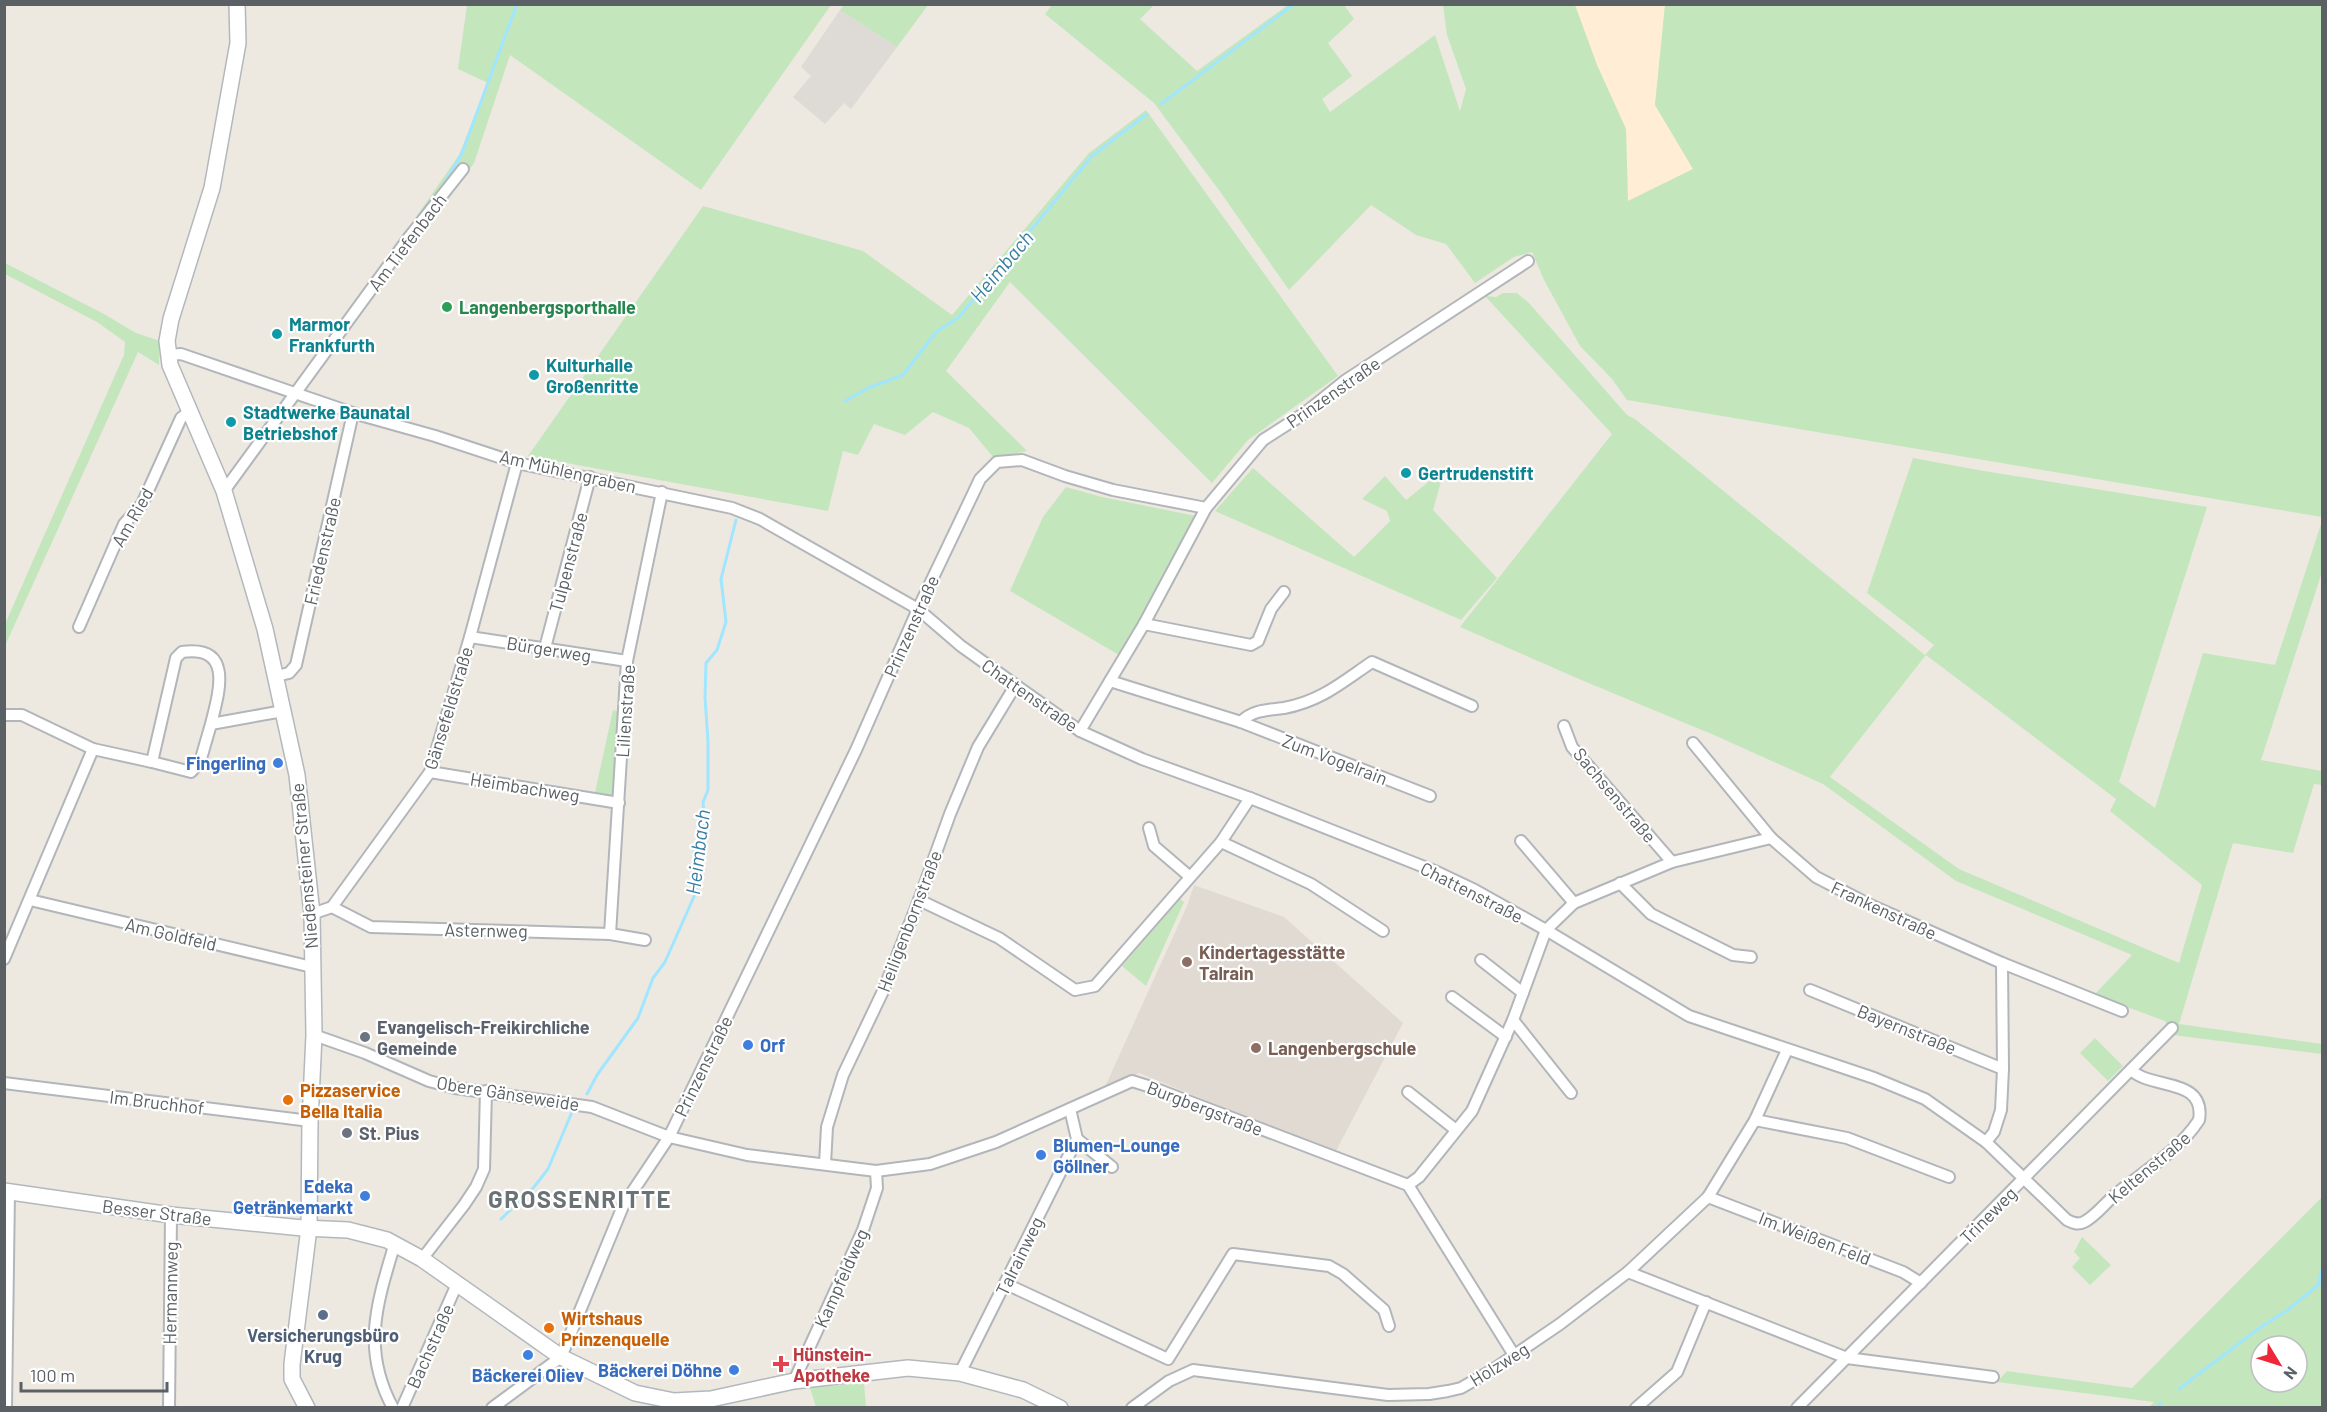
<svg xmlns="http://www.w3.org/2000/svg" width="2327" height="1412" font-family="Barlow,sans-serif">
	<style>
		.commercial { fill: #ffeed5 }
		.industrial { fill: #dedbd6 }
		.education { fill: #e0dad2 }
		.green { fill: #c4e6bd; fill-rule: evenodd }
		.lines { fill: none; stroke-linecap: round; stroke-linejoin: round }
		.stream { stroke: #a0e6ff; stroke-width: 3 }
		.street-casing { stroke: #b2b6ba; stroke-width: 14 }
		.secondary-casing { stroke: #b3b8bd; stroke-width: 18 }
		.street { stroke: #fff; stroke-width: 10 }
		.secondary { stroke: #fff; stroke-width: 15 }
		.leisure-dot { fill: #2e9e5b; stroke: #fff; stroke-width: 2 }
		.culture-dot { fill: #0f9aa8; stroke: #fff; stroke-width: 2 }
		.shop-dot { fill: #3f7fe0; stroke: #fff; stroke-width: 2 }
		.education-dot { fill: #8d6e63; stroke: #fff; stroke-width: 2 }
		.worship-dot { fill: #6b7280; stroke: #fff; stroke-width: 2 }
		.food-dot { fill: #e8710a; stroke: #fff; stroke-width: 2 }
		.service-dot { fill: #5c6f8a; stroke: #fff; stroke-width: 2 }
		.health-dot { fill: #e0444e; stroke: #fff; stroke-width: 2 }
		.labels { text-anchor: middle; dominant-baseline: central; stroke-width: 4.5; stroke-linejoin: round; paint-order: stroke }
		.street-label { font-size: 18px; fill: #5a6063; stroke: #fff }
		.leisure-label { font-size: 18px; font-weight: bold; fill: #27864d; stroke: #fff; text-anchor: start }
		.culture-label { font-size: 18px; font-weight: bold; fill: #0d838f; stroke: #fff; text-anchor: start }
		.shop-label { font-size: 18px; font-weight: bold; fill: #366cbe; stroke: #fff; text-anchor: end }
		.education-label { font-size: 18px; font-weight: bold; fill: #785e54; stroke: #fff; text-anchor: start }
		.worship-label { font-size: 18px; font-weight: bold; fill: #5b616d; stroke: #fff; text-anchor: start }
		.food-label { font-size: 18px; font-weight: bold; fill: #c56008; stroke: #fff; text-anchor: start }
		.service-label { font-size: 18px; font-weight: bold; fill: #4e5e75; stroke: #fff }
		.health-label { font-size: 18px; font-weight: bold; fill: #be3a42; stroke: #fff; text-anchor: start }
		.water-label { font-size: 20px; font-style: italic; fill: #367ea2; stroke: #fff }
		.district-label { font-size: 24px; font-weight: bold; letter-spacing: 1.5px; fill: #6b7275; stroke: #fff }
	</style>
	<rect width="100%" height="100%" fill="#ede9e1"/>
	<!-- commercial -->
	<polygon class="commercial" points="1575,5 1665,5 1655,105 1693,169 1628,201 1626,129 1597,65"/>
	<!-- industrial -->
	<polygon class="industrial" points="840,10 897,47 851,109 844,103 825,124 793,97 811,76 801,67"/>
	<!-- education -->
	<polygon class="education" points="1194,885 1284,917 1403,1023 1335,1153 1139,1073 1104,1089 1187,906"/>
	<!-- green -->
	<g class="green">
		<polygon points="467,5 831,5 701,190 510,55 474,163 428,227 414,220 459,155 488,83 458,69"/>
		<polygon points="844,5 844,4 928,5 897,47 840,10"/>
		<polygon points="1052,5 1154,5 1140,19 1197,71 1288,5 1344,5 1354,19 1328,43 1352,76 1322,99 1330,112 1435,35 1460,111 1466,89 1447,35 1443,5 1575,5 1597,65 1626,129 1628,201 1693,169 1655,105 1665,5 2322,5 2322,517 1627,400 1612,379 1580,346 1544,280 1532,252 1514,257 1475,283 1446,244 1416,235 1371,205 1289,290 1221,193 1154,103 1045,14"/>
		<polygon points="1146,110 1338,376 1248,440 1212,483 1010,282 946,371 1027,451 994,458 969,428 933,412 905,435 874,424 858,455 843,451 828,511 528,456 703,206 863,251 952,315 1089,153"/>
		<polygon points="5,263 104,314 136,333 160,341 159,365 138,352 5,646 5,624 124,355 125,342 97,322 5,274"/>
		<path d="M1503,293H1517L1529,303L1627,415L1635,419L1925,655L1934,645L1867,593L1913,458L1984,471L2207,507L2119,782L2155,808L2203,653L2275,665L2322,521V572L2261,760L2322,771V785L2314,784L2293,853L2233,843L2179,1024L2322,1044V1054L2173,1035L2165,1021L2094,995L2132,955L1956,881L1823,784L1714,735L1586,682L1460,627L1612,434L1485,296L1496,297ZM1926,655L2116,799L2110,811L2202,885L2179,963L1959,869L1830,777Z"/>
		<polygon points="1253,468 1354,557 1390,521 1387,511 1362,499 1385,476 1406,500 1432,479 1441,482 1433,510 1497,578 1461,620 1215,511"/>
		<polygon points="1066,487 1102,497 1196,516 1119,655 1010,591 1043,517"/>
		<polygon points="613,710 621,712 616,790 611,799 594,797"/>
		<polygon points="1180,899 1184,902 1146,986 1122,966"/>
		<polygon points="2095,1038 2123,1066 2108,1081 2080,1053"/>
		<path d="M2322,1197V1407L2187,1408L2171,1406L2169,1407H2149L2154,1402L1997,1382L2007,1371L2132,1388ZM2261,1346H2297V1382H2261Z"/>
		<polygon points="2082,1237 2111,1265 2090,1285 2072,1267 2080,1258 2074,1252"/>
		<polygon points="864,1383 866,1407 816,1407 810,1388"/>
	</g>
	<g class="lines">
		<!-- stream -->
		<g class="stream">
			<polyline points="1161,104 1294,4"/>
			<polyline points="440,191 462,153 517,4"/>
			<polyline points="845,401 868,388 903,375 936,332 959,317 1092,156 1147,114"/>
			<polyline points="587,1094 597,1075 638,1018 653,978 665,962 696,892 694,849 705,826 703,802 708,790 708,742 705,697 706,663 717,650 726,622 721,579 736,520"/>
			<polyline points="501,1219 534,1187 548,1169 572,1112"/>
			<polyline points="2318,1284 2322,1269"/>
			<polyline points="2179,1389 2262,1326 2288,1310 2322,1282"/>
			<polyline points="2156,1408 2161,1403"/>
		</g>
		<!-- street casing -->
		<g class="street-casing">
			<g id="street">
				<path d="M168,355L181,354L353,413L435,436L517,463L732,508L760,519L918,609L961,646L1080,731L1142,759L1250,798L1437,872L1475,890L1546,930L1689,1016L1874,1078L1925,1099L1986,1142L2067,1220C2073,1223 2078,1225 2084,1222C2096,1216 2105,1203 2116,1194C2144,1171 2178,1152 2199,1120C2206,1077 2152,1090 2131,1070"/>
				<polyline points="224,491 410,236 463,169"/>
				<polyline points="1144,624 1251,645 1258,641 1271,609 1284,592"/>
				<polyline points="79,627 124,524 142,504 181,418 190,411"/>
				<polyline points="470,637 627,661"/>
				<polyline points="545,648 590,477"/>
				<polyline points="276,676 289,673 296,665 353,413"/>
				<polyline points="1110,681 1241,722 1430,796"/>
				<polyline points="4,715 22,715 93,749 4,959"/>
				<path d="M1241,722C1252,710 1268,710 1284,708C1321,701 1341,683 1372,662L1472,706"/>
				<path d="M211,724C219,692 234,645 182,652L176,658L152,762L191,772L200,762L211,724L283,711"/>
				<polyline points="1564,726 1572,747 1672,862"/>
				<polyline points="1080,731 1144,624 1206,508"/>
				<polyline points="1693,743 1771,838 1816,877 1870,905 2002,963 2122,1011"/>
				<polyline points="93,749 152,762"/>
				<polyline points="430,772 619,803"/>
				<polyline points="1149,828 1154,846 1189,876"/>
				<polyline points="1521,841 1574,903"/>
				<polyline points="1221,842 1311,884 1383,931"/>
				<polyline points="1620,883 1651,914 1733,955 1751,957"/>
				<polyline points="30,900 312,967"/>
				<polyline points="919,900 999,938 1075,990 1095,986 1221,842 1250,798"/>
				<polyline points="332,907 371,927 610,934 645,940"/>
				<polyline points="312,914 332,907 430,772 470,637 517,463"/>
				<polyline points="610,934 627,661 662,492"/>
				<polyline points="1481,960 1523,993"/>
				<polyline points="1810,990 2003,1069"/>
				<polyline points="1452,997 1506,1037"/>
				<polyline points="1513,1020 1571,1093"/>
				<polyline points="314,1035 365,1053 429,1081 455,1088 592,1107 669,1137 747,1155 876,1171 930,1164 996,1142 1132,1081 1151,1087 1408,1185 1514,1355"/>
				<polyline points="4,1083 310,1121"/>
				<polyline points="1408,1092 1456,1130"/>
				<polyline points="1755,1120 1847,1138 1949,1177"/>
				<polyline points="1077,1139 1112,1167"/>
				<polyline points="1986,1142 1994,1132 2001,1110 2003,1069 2002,963"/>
				<polyline points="825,1164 827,1127 843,1075 884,989 919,900 950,814 978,747 1015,686"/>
				<polyline points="1408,1185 1419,1177 1472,1111 1513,1020 1546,930 1574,903 1672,862 1771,838"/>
				<polyline points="1708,1197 1903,1272 1921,1283"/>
				<polyline points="422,1259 464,1205 476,1187 484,1169 486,1091"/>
				<polyline points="1628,1272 1708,1197 1755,1120 1787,1050"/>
				<polyline points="1006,1284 1168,1359 1233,1254 1329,1266 1343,1274 1384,1310 1389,1326"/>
				<polyline points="960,1373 1077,1139 1070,1109"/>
				<polyline points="794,1381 863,1230 877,1188 876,1171"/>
				<polyline points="6,1408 9,1192"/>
				<polyline points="169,1408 171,1215"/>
				<path d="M393,1408C361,1349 377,1303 395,1243"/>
				<polyline points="402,1408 457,1284"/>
				<polyline points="492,1408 561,1357 623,1206 669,1137 856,750 918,609 971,498 980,479 997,462 1022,460 1065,476 1113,490 1206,508 1263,440 1305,413 1346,380 1528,261"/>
				<polyline points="1132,1408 1169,1381 1193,1370 1388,1395 1429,1394 1448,1391 1461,1388 1494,1369 1560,1324 1628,1272 1847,1358 1993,1377"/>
				<polyline points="1636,1408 1677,1372 1706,1302"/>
				<polyline points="1797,1408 2172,1028"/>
			</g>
		</g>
		<!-- secondary casing -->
		<g class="secondary-casing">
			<g id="secondary">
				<polyline points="237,4 238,43 212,188 171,319 167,341 170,365 224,491 265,629 297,775 312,914 314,1035 310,1121 309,1228 292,1364 292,1379 307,1408"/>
				<polyline points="4,1191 171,1215 303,1228 348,1230 387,1240 422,1259 561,1357 635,1393 674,1401 711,1399 794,1381 908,1368 960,1373 1023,1390 1060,1408"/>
			</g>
		</g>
		<!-- street -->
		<use href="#street" class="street"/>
		<!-- secondary -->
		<use href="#secondary" class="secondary"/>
	</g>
	<!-- markers -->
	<circle class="leisure-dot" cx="447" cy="307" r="6"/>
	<g class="culture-dot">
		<circle cx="277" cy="334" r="6"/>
		<circle cx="534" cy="375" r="6"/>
		<circle cx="231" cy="422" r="6"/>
		<circle cx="1406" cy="473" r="6"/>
	</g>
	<g class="shop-dot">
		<circle cx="278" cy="763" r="6"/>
		<circle cx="748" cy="1045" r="6"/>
		<circle cx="1041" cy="1155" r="6"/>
		<circle cx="365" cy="1196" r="6"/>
		<circle cx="528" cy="1355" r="6"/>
		<circle cx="734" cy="1370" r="6"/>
	</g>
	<g class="education-dot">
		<circle cx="1187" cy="962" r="6"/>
		<circle cx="1256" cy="1048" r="6"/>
	</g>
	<g class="worship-dot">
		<circle cx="365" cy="1037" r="6"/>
		<circle cx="347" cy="1133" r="6"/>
	</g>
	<g class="food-dot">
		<circle cx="288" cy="1100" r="6"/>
		<circle cx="549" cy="1328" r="6"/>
	</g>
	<circle class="service-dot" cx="323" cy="1315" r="6"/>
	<path class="health-dot" d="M778 1355h6v6h6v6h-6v6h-6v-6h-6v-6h6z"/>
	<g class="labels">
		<!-- street labels -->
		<g class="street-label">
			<text transform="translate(407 242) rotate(-53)">Am Tiefenbach</text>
			<text transform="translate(1333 392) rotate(-35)">Prinzenstraße</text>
			<text transform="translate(568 471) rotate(13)">Am Mühlengraben</text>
			<text transform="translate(132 517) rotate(-60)">Am Ried</text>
			<text transform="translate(322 551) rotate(-77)">Friedenstraße</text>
			<text transform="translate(568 562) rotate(-75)">Tulpenstraße</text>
			<text transform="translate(911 626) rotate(-66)">Prinzenstraße</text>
			<text transform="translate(549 649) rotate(9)">Bürgerweg</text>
			<text transform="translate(1030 695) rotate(35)">Chattenstraße</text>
			<text transform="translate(448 708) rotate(-73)">Gänsefeldstraße</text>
			<text transform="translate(625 711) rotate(-86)">Lilienstraße</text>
			<text transform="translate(1335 759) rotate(21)">Zum Vogelrain</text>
			<text transform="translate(525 787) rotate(9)">Heimbachweg</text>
			<text transform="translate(1615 795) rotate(50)">Sachsenstraße</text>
			<text transform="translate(304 866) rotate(-95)">Niedensteiner Straße</text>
			<text transform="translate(1472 892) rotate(27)">Chattenstraße</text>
			<text transform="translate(1884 910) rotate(25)">Frankenstraße</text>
			<text transform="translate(909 921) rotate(-69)">Heiligenbornstraße</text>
			<text transform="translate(486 930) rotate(1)">Asternweg</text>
			<text transform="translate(171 934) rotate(13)">Am Goldfeld</text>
			<text transform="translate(1907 1029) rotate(22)">Bayernstraße</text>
			<text transform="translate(703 1066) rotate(-64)">Prinzenstraße</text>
			<text transform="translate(508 1093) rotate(9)">Obere Gänseweide</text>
			<text transform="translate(157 1102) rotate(7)">Im Bruchhof</text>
			<text transform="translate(1205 1108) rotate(21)">Burgbergstraße</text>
			<text transform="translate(2149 1167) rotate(-40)">Keltenstraße</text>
			<text transform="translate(157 1212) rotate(7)">Besser Straße</text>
			<text transform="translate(1988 1215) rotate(-45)">Trineweg</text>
			<text transform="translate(1815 1238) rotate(21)">Im Weißen Feld</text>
			<text transform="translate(1019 1256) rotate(-64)">Talrainweg</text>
			<text transform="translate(841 1278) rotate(-66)">Kampfeldweg</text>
			<text transform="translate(170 1293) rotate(-89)">Hermannweg</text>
			<text transform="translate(430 1346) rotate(-66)">Bachstraße</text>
			<text transform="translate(1499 1364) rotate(-32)">Holzweg</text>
		</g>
		<!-- leisure labels -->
		<g class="leisure-label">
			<text x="459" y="307">Langenbergsporthalle</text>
		</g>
		<!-- culture labels -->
		<g class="culture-label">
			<text x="289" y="324">Marmor<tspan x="289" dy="21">Frankfurth</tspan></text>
			<text x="546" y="365">Kulturhalle<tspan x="546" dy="21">Großenritte</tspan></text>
			<text x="243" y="412">Stadtwerke Baunatal<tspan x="243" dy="21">Betriebshof</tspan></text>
			<text x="1418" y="473">Gertrudenstift</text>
		</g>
		<!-- shop labels -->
		<g class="shop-label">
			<text x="266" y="763">Fingerling</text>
			<text x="760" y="1045" text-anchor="start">Orf</text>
			<text x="1053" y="1145" text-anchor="start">Blumen-Lounge<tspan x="1053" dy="21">Göllner</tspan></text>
			<text x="353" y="1186">Edeka<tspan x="353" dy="21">Getränkemarkt</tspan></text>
			<text x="722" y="1370">Bäckerei Döhne</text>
			<text x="528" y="1375" text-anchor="middle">Bäckerei Oliev</text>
		</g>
		<!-- education labels -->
		<g class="education-label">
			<text x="1199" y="952">Kindertagesstätte<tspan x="1199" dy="21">Talrain</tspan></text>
			<text x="1268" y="1048">Langenbergschule</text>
		</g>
		<!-- worship labels -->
		<g class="worship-label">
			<text x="377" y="1027">Evangelisch-Freikirchliche<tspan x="377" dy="21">Gemeinde</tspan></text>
			<text x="359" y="1133">St. Pius</text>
		</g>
		<!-- food labels -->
		<g class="food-label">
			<text x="300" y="1090">Pizzaservice<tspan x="300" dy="21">Bella Italia</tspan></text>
			<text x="561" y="1318">Wirtshaus<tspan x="561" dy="21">Prinzenquelle</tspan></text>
		</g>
		<!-- service labels -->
		<g class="service-label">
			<text x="323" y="1335">Versicherungsbüro<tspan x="323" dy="21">Krug</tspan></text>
		</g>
		<!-- health labels -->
		<g class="health-label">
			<text x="793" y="1354">Hünstein-<tspan x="793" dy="21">Apotheke</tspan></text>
		</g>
		<!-- water labels -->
		<g class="water-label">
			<text transform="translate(1001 266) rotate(-50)">Heimbach</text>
			<text transform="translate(697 852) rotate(-83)">Heimbach</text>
		</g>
		<!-- district labels -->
		<g class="district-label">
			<text x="580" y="1198">GROSSENRITTE</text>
		</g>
	</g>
	<!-- border -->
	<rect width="2327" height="1412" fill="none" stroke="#5a6063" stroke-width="12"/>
	<!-- north arrow -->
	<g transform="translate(2279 1364) rotate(128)"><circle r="28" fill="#ffffff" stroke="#bdbfc1" stroke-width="1.5"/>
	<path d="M0-4.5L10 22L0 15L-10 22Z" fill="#ee273b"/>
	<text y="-9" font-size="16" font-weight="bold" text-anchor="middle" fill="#5a6063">N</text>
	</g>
	<!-- scale -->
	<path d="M21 1382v9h146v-9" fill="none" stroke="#5a6063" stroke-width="3"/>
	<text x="30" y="1382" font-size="18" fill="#5a6063" stroke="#ffffff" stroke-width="4.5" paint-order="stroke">100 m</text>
</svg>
